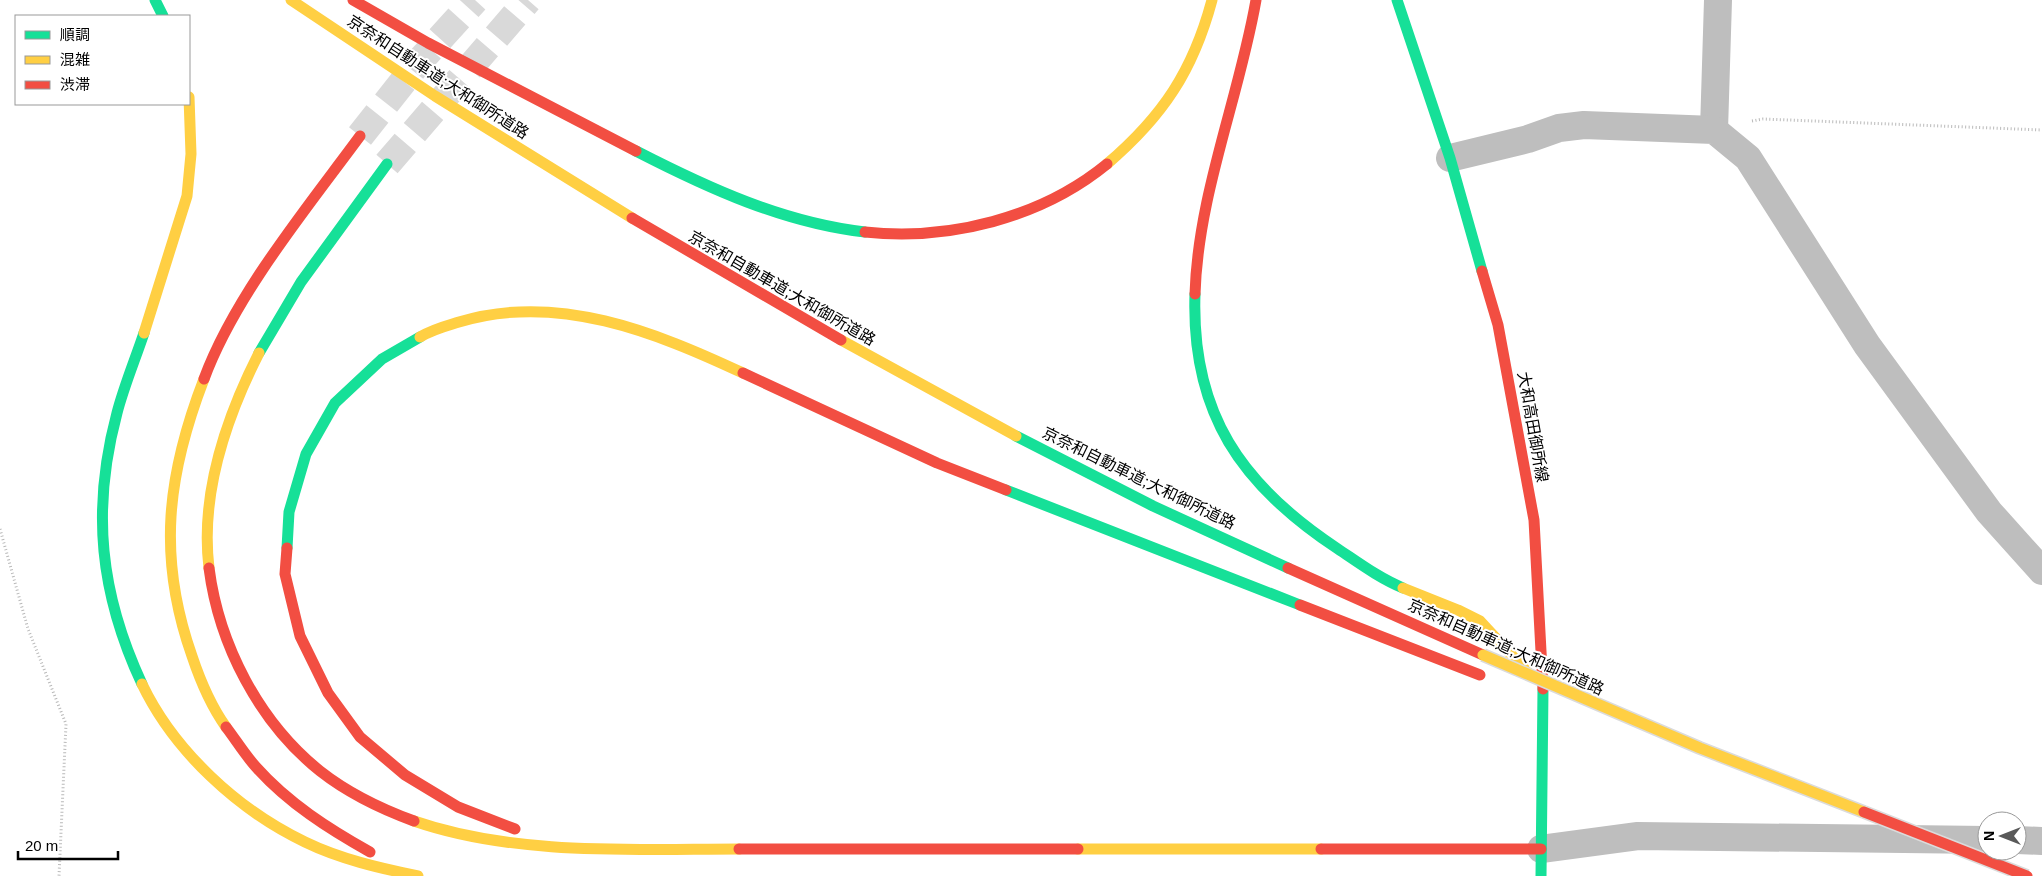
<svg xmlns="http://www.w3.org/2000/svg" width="2042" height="876" font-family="Arial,'Noto Sans JP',sans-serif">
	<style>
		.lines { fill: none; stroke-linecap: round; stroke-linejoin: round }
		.highway-tunnel { stroke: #d9d9d9; stroke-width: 28; stroke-dasharray: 28 14; stroke-linecap: butt }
		.path { stroke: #b9b9b9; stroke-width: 3; stroke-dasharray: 1 2.5; stroke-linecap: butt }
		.street { stroke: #bebebe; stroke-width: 28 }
		.fast { stroke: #16e098; stroke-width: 11 }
		.slow { stroke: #ffcf43; stroke-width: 11 }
		.jam { stroke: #f24e42; stroke-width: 11 }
		.slow-bridge-casing { stroke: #dbdbdb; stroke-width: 14; stroke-linecap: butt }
		.jam-bridge-casing { stroke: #dbdbdb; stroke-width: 14; stroke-linecap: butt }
		.slow-bridge { stroke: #ffcf43; stroke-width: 11 }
		.jam-bridge { stroke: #f24e42; stroke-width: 11 }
		.labels { text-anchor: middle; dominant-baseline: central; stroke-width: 4; stroke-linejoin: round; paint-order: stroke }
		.street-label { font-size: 16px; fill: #000; stroke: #fff }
	</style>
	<rect width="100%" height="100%" fill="#fff"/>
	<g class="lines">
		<!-- highway-tunnel -->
		<g class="highway-tunnel">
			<polyline points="360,136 417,64 475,0"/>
			<polyline points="387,164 528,0"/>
		</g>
		<!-- path -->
		<g class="path">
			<polyline points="1752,121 1763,119 2042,130"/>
			<polyline points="0,529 28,629 66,724 59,876"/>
		</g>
		<!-- street -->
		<g class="street">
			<polyline points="1714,130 1718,0"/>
			<polyline points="1450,158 1528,139 1559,128 1584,125 1714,130 1748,158 1867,345 1989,512 2042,571"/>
			<polyline points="2017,840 2042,841"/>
			<polyline points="1541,849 1638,836 1987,840"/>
		</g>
		<!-- fast -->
		<g class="fast">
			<polyline points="155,0 163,16"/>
			<polyline points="1397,0 1450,158 1482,271"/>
			<path d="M636,151C708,188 784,223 865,232"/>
			<path d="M1195,294C1191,413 1241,485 1338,549C1359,563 1379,578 1403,588"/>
			<polyline points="259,353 301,282 387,164"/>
			<polyline points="1016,436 1153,506 1288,568"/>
			<polyline points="1006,490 1300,605"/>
			<polyline points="287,548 289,512 306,454 335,403 382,359 420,337"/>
			<path d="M142,684C100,594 91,510 117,413C124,386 135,360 144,333"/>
			<polyline points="1541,876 1543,689"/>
		</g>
		<!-- slow -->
		<g class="slow">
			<polyline points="291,0 435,96 632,218"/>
			<path d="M1107,164C1163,116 1193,71 1212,0"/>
			<polyline points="144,333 187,196 191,154 189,97"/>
			<path d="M420,337C433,329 446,326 459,322C557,292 655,332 743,373"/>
			<polyline points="841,340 1016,436"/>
			<path d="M204,379C167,475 157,557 192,656C200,680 211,706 226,727"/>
			<path d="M209,568C200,494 226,418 259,353"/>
			<polyline points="1403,588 1458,610 1480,621 1532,677"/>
			<path d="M142,684C174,751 238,810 305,842C340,859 379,868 418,876"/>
			<path d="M414,821C515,856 634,849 739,849"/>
			<polyline points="1078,849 1321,849"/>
		</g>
		<!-- jam -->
		<g class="jam">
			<polyline points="353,0 428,43 636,151"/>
			<polyline points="632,218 841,340"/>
			<path d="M865,232C949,241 1041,218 1107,164"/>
			<polyline points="1482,271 1498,325 1534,520 1543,689"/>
			<path d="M1195,294C1198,194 1239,98 1256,0"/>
			<polyline points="743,373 937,463 1006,490"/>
			<path d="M204,379C235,295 307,208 360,136"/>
			<polyline points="287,548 285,574 300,636 328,693 360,737 405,775 458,807 515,829"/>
			<path d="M209,568C219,645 259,722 320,771C348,793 381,809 414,821"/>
			<polyline points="1288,568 1483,655"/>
			<polyline points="1300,605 1480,675"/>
			<path d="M226,727C236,740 245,755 256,767C288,803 329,829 370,852"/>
			<polyline points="739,849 1078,849"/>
			<polyline points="1321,849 1541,849"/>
		</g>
		<!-- slow-bridge casing -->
		<g class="slow-bridge-casing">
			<polyline id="slow-bridge" points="1483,655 1700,748 1864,812"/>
		</g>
		<!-- jam-bridge casing -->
		<g class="jam-bridge-casing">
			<polyline id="jam-bridge" points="1864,812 2027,876"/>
		</g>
		<!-- slow-bridge -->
		<use href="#slow-bridge" class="slow-bridge"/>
		<!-- jam-bridge -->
		<use href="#jam-bridge" class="jam-bridge"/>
	</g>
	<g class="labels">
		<!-- street labels -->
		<g class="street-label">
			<text transform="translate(438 77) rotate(33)">京奈和自動車道;大和御所道路</text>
			<text transform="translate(782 288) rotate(30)">京奈和自動車道;大和御所道路</text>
			<text transform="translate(1533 427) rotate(80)">大和高田御所線</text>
			<text transform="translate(1139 478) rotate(26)">京奈和自動車道;大和御所道路</text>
			<text transform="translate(1506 647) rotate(24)">京奈和自動車道;大和御所道路</text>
		</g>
	</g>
	<!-- legend -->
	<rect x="15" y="15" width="175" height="90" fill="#ffffff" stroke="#999999"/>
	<rect x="25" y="31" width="25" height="8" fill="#16e098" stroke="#999999"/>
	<text x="60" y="40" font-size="15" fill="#000000">順調</text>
	<rect x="25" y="56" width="25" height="8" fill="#ffcf43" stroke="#999999"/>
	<text x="60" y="65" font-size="15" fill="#000000">混雑</text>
	<rect x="25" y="81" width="25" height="8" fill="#f24e42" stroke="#999999"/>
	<text x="60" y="90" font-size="15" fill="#000000">渋滞</text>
	<!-- north arrow -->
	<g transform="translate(2002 836) rotate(270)"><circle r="24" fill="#ffffff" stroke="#999999"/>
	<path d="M0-4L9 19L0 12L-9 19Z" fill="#595959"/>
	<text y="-8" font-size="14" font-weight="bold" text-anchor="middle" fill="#000000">N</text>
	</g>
	<!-- scale -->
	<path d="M18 851v8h100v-8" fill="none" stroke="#000000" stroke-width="2.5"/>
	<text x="25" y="851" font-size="15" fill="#000000" stroke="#ffffff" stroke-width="4" paint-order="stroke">20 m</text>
</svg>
